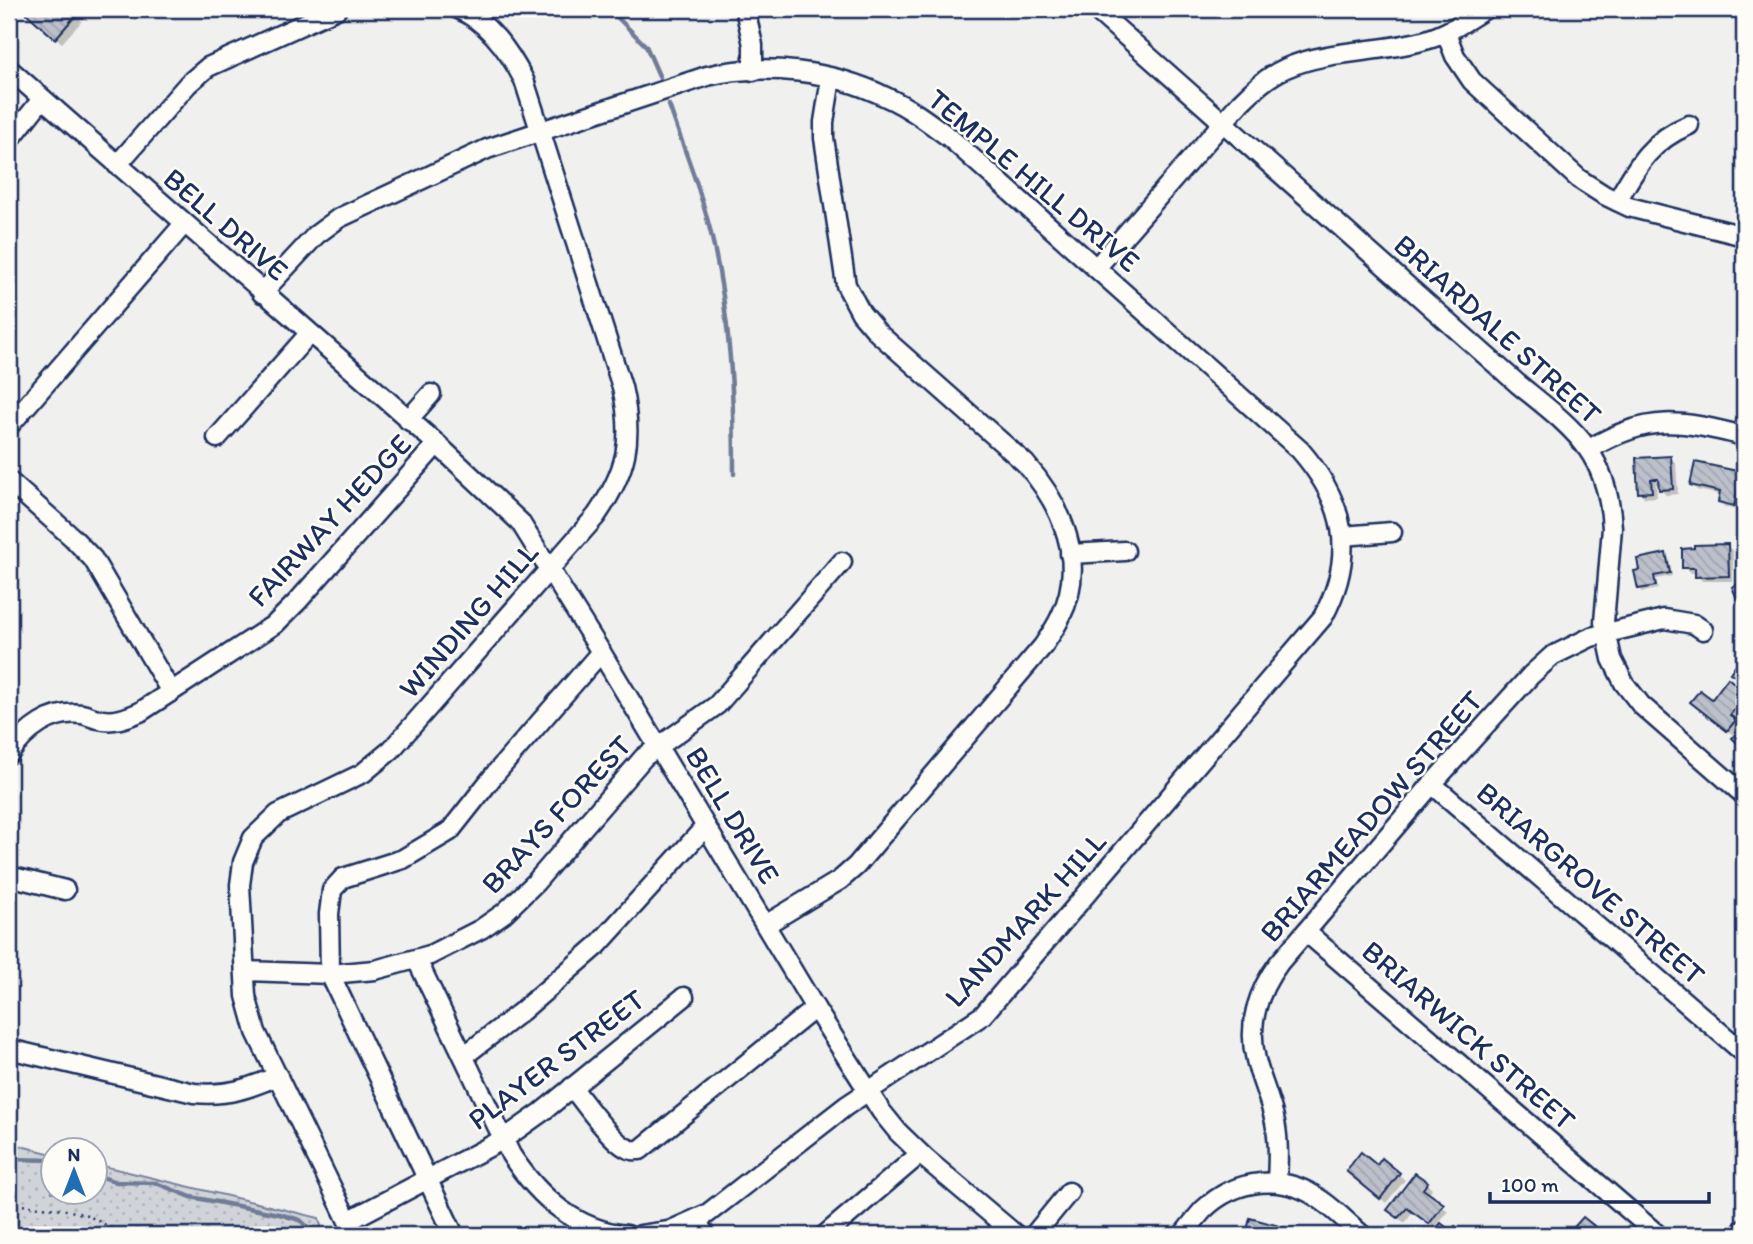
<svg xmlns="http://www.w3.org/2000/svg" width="1753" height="1244" font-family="Itim,sans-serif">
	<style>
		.grass { fill: url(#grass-dots); stroke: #76819b; stroke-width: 2 }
		.shadow { fill: #0003 }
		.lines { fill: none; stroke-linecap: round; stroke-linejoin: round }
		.stream { stroke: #6f7b97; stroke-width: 4.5 }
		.building { fill: url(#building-back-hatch); stroke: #1b2f5e; stroke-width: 2 }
		.minor-casing { stroke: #1b2f5e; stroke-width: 23 }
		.path { stroke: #1b2f5e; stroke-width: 2.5; stroke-dasharray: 2 5; stroke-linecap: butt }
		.minor { stroke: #fdfcf7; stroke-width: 18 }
		.labels { text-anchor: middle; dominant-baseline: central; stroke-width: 5; stroke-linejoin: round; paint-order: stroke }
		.street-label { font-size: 30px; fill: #1b2f5e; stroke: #fdfcf7 }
	</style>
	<defs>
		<pattern id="grass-dots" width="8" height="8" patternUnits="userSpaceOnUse" patternTransform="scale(1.75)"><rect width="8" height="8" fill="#d0d3d8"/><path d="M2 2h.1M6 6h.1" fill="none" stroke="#b2b5bc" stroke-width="1.8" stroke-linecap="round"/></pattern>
		<pattern id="building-back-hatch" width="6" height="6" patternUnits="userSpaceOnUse" patternTransform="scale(1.75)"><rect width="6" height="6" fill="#bbc0ca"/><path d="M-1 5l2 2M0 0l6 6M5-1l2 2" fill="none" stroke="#a0a5b0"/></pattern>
	</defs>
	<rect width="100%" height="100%" fill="#f0f0ee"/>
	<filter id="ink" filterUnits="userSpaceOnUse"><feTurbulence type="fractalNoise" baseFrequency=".0143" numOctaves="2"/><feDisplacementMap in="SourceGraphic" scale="14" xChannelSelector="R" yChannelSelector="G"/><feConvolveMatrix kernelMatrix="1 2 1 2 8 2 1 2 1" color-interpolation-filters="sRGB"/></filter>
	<g filter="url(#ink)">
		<!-- grass -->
		<polygon class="grass" points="9,1143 52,1154 52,1192 94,1192 95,1164 319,1218 323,1235 9,1235"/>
		<!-- shadow -->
		<g class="shadow">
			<polygon points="30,9 68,9 82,21 62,43 27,12"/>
			<polygon points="1670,458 1676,463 1678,494 1666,495 1661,490 1660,484 1656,484 1657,497 1645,498 1640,492 1638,460"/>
			<polygon points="1741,474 1744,477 1744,492 1739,511 1725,507 1720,502 1721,495 1697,490 1692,485"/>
			<polygon points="1727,546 1733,551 1733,581 1702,581 1696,573 1690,573 1684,567"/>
			<polygon points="1665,555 1669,558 1672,576 1656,579 1658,589 1643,592 1639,588"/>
			<polygon points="1729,681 1744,694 1744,710 1735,721 1740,726 1733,735 1698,707 1712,702"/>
			<polygon points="1383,1161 1405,1180 1386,1203 1353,1176 1377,1167"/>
			<polygon points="1427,1184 1432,1189 1428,1195 1448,1211 1435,1228 1413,1212 1405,1223 1394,1215"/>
			<polygon points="1584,1219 1597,1231 1602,1235 1570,1235"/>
		</g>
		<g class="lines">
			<!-- stream -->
			<g class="stream">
				<polyline points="609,9 646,46 660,78"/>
				<path d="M669,105C684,149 702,193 712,238C730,315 734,395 734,474"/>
				<polyline points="9,1159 52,1160"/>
				<polyline points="94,1174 116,1182 156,1183 191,1197 279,1214 300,1220 316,1235"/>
			</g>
		</g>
		<!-- building -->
		<g class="building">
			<polygon points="28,9 71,9 77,14 55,39 25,12"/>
			<polygon points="1671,456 1673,489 1659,490 1658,479 1651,479 1652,492 1638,493 1636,458"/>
			<polygon points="1695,462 1742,472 1734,506 1718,502 1720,492 1690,485"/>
			<polygon points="1728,544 1729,576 1695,577 1695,568 1682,568 1682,549 1694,548 1694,545"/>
			<polygon points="1666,553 1670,573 1654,576 1656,586 1638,589 1634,571 1639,570 1637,559"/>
			<polygon points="1744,581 1744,615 1732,587"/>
			<polygon points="1744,652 1744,682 1730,673"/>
			<polygon points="1728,678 1744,691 1744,698 1730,715 1736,720 1727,731 1690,702 1700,690 1712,699"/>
			<polygon points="1744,725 1744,750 1732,738"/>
			<polygon points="1361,1152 1377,1165 1382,1158 1400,1173 1380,1199 1346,1171"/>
			<polygon points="1415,1173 1428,1182 1423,1189 1444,1204 1429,1224 1407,1208 1398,1218 1387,1210"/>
			<polygon points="1583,1217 1598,1229 1593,1235 1567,1235"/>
			<polygon points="1250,1218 1301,1232 1300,1235 1246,1235"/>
			<polygon points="1441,1223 1451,1231 1455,1226 1466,1235 1431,1235"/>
		</g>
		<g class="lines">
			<!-- minor casing -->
			<g class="minor-casing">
				<g id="minor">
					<path d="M458,9C489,22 509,51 524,80L622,387C634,440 627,471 596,516L391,750L363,773L278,814L253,838L243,862L240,885L246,996L256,1032L348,1221L504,1139L542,1112L684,997"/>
					<polyline points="745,9 753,45 753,71"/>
					<path d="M1095,9L1518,384C1572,428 1608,451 1612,528L1604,622L1612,659L1624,683L1641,705L1744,795"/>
					<polyline points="1446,33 1455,56 1472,81 1579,179 1604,195 1629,207 1744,236"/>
					<polyline points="9,69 437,444 520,522 601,652 815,1008 881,1111 898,1132 926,1159 1016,1235"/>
					<polyline points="9,141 42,99"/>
					<polyline points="117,165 188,84 208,67 337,9"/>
					<path d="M1617,201C1637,166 1650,141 1689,125"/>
					<path d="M1096,268L1240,103C1254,89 1268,76 1286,68C1329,49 1384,53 1429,39C1449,33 1467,20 1485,9"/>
					<path d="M262,293L316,235L339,218L487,149L707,76C765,62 833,71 886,97C909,107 930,123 950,138L1300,450C1345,502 1357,554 1323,617L983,1015L846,1106L707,1214L669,1231L641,1235"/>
					<polyline points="408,420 431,394"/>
					<polyline points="9,426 184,224"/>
					<polyline points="217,438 309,334"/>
					<path d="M1589,449C1650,414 1679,420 1744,436"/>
					<polyline points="9,481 73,538 93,559 171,692"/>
					<polyline points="1343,536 1392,532"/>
					<polyline points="1070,554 1125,551"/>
					<path d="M9,754C26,730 51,710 82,714C87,715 93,718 98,719C113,723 126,718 140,712L275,624L297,602L437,444"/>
					<polyline points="1432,784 1744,1053"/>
					<polyline points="9,876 65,890"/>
					<path d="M767,924L840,880L856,866L1043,646C1049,637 1056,627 1060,618C1088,563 1062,505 1025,463L878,333L861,313L846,285L824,138V122L831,78"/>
					<polyline points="1306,932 1658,1235"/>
					<path d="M417,960L511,1155C539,1197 575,1230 627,1235"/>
					<polyline points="245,971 330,974 375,970 430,955 481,929 504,913 535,883 644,757 717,705 842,562"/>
					<path d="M9,1049L194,1093C228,1096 247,1089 278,1076"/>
					<polyline points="464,1056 522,1011 597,946 705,827"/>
					<path d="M572,1087C583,1101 613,1144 629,1149C632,1151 636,1150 640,1150L815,1008"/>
					<path d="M1277,1182C1278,1162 1279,1142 1275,1122C1271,1101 1261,1081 1256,1060C1247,1025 1258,991 1279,963L1432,784L1531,675L1552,656L1591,637L1664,619L1694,624L1703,630"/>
					<polyline points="696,1220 705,1235"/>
					<polyline points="454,1235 330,974 329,914 332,890 343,878 403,859 450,831 495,774 601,652"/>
					<polyline points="825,1235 920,1154"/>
					<polyline points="1034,1235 1069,1192"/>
					<path d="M1183,1235C1189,1227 1196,1218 1203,1210C1236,1178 1284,1173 1321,1200C1336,1210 1349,1224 1362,1235"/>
					<polyline points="1739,1235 1744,1229"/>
				</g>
			</g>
			<!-- path -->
			<polyline class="path" points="9,1204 62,1209 87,1215 117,1231 120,1235"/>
			<!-- minor -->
			<use href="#minor" class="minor"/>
		</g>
	</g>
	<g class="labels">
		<!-- street labels -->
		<g class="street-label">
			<text transform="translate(1034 180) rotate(40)">TEMPLE HILL DRIVE</text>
			<text transform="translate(226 224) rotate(41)">BELL DRIVE</text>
			<text transform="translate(1498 329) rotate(42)">BRIARDALE STREET</text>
			<text transform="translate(329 520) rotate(-47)">FAIRWAY HEDGE</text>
			<text transform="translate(468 620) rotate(-49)">WINDING HILL</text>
			<text transform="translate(556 814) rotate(-47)">BRAYS FOREST</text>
			<text transform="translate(733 815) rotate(59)">BELL DRIVE</text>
			<text transform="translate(1371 816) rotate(-49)">BRIARMEADOW STREET</text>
			<text transform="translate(1591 883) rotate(41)">BRIARGROVE STREET</text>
			<text transform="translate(1025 919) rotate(-48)">LANDMARK HILL</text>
			<text transform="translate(1469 1035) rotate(41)">BRIARWICK STREET</text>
			<text transform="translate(556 1059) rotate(-37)">PLAYER STREET</text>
		</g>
	</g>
	<!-- margin -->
	<rect width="1753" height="1244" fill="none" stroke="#fdfcf7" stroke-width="35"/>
	<rect x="18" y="18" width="1718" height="1209" fill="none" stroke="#1b2f5e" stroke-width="2.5" filter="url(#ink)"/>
	<!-- north arrow -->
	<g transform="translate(74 1171)"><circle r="33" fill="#fdfcf7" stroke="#a3aaba" stroke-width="2"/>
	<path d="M0-5L12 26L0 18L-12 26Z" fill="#1f6fb2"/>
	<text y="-10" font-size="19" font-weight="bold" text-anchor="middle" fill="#1b2f5e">N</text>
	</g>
	<!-- scale -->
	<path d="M1490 1192v10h219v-10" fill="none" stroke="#1b2f5e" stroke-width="3.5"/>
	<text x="1501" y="1192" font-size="21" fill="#1b2f5e" stroke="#fdfcf7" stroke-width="5" paint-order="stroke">100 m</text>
</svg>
